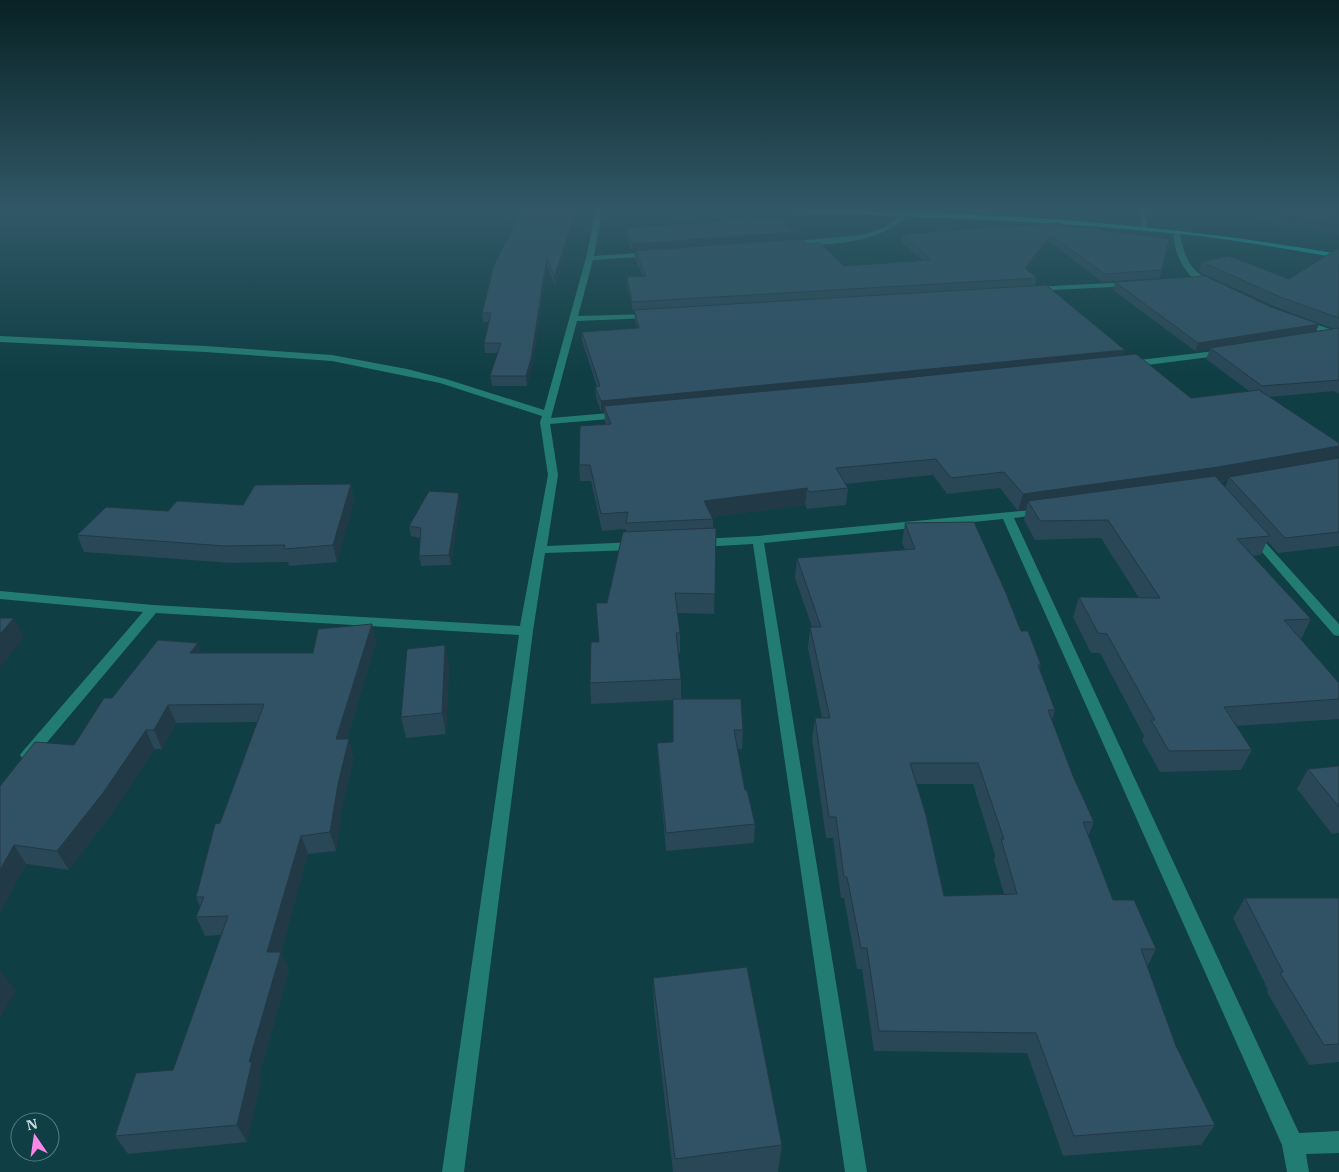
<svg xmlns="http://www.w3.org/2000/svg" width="1339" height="1172" font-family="'IBM Plex Serif',serif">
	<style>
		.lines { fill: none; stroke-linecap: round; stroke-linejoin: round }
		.minor { fill: #237c71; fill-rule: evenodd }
		.major { fill: #00baa7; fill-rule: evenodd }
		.wall { fill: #294756; fill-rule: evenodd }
		.shaded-wall { fill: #223946 }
		.building { fill: #305264; stroke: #223946; fill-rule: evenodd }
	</style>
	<rect width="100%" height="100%" fill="#0f3e44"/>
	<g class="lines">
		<!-- minor -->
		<g class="minor">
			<polygon points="596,210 602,210 594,256 653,252 657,254 653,256 593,260 578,316 651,314 655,316 651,318 577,321 551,418 621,412 626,415 621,418 550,424 558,475 547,546 635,542 641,546 635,550 545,553 533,631 464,1172 442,1172 519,635 156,613 33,759 28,761 23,759 20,755 23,751 143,612 0,599 0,591 153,605 520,626 548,475 540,422 542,416 440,383 332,361 205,352 0,342 0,336 205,346 332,355 407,369 446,379 544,410 586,258"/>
			<polygon points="1141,210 1147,210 1147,229 1144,231 1141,229"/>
			<path d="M904,213L909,214C877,246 830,244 787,246L783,244L787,242L861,235L882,229Z"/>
			<path d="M1174,231L1179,232C1186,258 1187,269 1213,282V286C1189,288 1171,250 1174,231Z"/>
			<polygon points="1130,282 1134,284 1133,286 1033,291 1029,289 1033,287"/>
			<polygon points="1303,320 1339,332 1339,338 1300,325 1299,323"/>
			<polygon points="1223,350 1227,353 1226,355 1131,367 1127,364 1131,361"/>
			<polygon points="1041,509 1045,510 1047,512 1045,514 1014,518 1299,1133 1339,1131 1339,1153 1306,1154 1309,1172 1287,1172 1282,1145 1003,519 764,543 867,1172 845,1172 753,544 700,547 694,543 700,539 758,536"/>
			<polygon points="1253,531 1257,533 1339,624 1339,636 1334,635 1249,537 1247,535"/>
		</g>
		<!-- major -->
		<path class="major" d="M785,210C970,210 1156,222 1339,254V258C1293,250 1247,242 1200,236C1063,221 926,217 788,212Z"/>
	</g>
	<!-- wall -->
	<g class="wall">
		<polygon points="529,210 577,218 555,286 547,266 532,368 527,386 492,386 490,376 498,353 485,353 484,343 489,322 483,322 482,313 529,213"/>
		<polygon points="1219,210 1339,210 1339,235 1265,222 1266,217"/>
		<path d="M747,221L794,232L793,239L806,244L844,266L922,260L901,242L902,234L1060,226L1099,230L1162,270L1160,278L1102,282L1050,242L1027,270L1037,278L1035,285L1124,355L1191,398L1249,391L1206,359L1210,349L1195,351L1113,290L1115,282L1316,331L1334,329L1276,307L1199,272L1202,262L1289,279L1339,249V394L1334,391L1270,397L1339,443V455L1337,458H1339V546L1278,553L1267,541L1261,555L1252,556L1311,619L1301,639H1300L1339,683V719L1236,726L1252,750L1241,770L1160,772L1142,740L1144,736L1100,653H1091L1073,617L1079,597L1139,598L1101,538L1035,540L1024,520L1026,510L1018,511L1000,488L947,494L933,475L845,484L848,488L846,505L807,509L805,505L712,517L713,519V528H716L714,614L677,613L680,633V653H678L681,679V699L743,730L742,749H737L745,790L755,824L754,843L666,851L658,761L657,743L673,742V700L591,704L590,683L607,603L626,532V529L602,531L591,481H580L579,465L606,425L605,421L604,411L601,412L596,397L595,387H597L582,341V332L637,328L635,319L634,311H633L627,285V277L643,276L635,259V251H632L625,235V228ZM1228,480L1225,487L1221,482Z"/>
		<polygon points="351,484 354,501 337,562 289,566 288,562 230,563 84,552 77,535 168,511 243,505"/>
		<polygon points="460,503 451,565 421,566 419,556 420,538 411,536 409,526"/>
		<path d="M905,523L1021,631L1041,665L1040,670L1055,710L1052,720L1073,776L1094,822L1088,837L1113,900L1156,949L1147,967L1176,1046L1215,1125L1201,1145L1063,1156L1027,1053L874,1051L862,969H857L844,898H841L833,838H826L812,739L815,718H822L808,648L810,627H812L795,578L797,558L905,550L902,542ZM916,784H973L995,855L994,860L1004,894L944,896Z"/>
		<polygon points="372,624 376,642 347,739 354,757 343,802 336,851 308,854 281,952 289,970 259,1076 261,1080 247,1142 128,1154 115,1136 173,1070 221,935 205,936 196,917 200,907 196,897 220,823 257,722 176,723 162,749 154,749 113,812 69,870 26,864 0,912 0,786 74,745 112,698 202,653 313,653"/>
		<polygon points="445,645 449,666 446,734 406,738 401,717"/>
		<polygon points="1339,766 1339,833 1332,834 1297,789 1308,769"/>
		<polygon points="1245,898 1339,898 1339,1062 1309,1065 1267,992 1268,990 1233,918"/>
		<polygon points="653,978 782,1145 778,1172 673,1172 654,1008"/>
	</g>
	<!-- shaded-wall -->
	<g class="shaded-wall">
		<polygon points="577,210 577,218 555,286 554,277"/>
		<polygon points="794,232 793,239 632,251 632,244"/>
		<polygon points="1051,235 1050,242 1023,276 1025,268"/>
		<polygon points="547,257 547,266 532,368 527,386 526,376"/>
		<polygon points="1319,324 1316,332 1210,348 1210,349 1195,351 1198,343"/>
		<polygon points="1125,350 1122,360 604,406 604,411 601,412 601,401"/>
		<polygon points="1339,446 1339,455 1336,462 1229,477 1228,480 1212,483 1028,501 1026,510 1018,511 1023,494"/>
		<polygon points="351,484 354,501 337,562 333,545"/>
		<polygon points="807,488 805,505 704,518 704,501"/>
		<polygon points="459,493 460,503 451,565 449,555"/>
		<polygon points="14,618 24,638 0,667 0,634"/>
		<polygon points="372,624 376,642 341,758 336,739"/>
		<polygon points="198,643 205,661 190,653"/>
		<polygon points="445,645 449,666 446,734 442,713"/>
		<polygon points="168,705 176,723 162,749 154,730"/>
		<polygon points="146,730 154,749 113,812 69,870 57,851"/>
		<polygon points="349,739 354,757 343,802 336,851 330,832 338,784"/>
		<polygon points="301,836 308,854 278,963 281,952 289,970 259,1076 261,1080 247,1142 237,1125 267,952"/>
		<polygon points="14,845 26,864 0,912 0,870"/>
		<polygon points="1,970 16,991 0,1018 0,971"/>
	</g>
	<!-- building -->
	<g class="building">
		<polygon points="529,210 577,210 554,277 547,257 531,359 526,376 490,376 501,343 484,343 491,313 482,313 494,265 521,212 530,213"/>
		<polygon points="1270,210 1339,210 1339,225 1268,213"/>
		<polygon points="780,218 794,232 632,244 625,228 746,219 747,221"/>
		<polygon points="1061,223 1058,226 1098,228 1099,230 1169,239 1162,270 1105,274 1051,235 1025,268 1037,278 632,302 627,277 646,276 635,251 801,239 806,244 820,243 844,266 931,260 902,234"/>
		<polygon points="1337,249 1339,249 1339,318 1280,297 1202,262 1229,256 1289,279"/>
		<polygon points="1205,276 1271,307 1319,324 1198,343 1115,282"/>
		<polygon points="1046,285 1125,350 601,401 595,387 600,386 582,332 639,328 634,310"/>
		<polygon points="1339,328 1339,380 1262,386 1210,348"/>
		<polygon points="1136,354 1191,398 1259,390 1339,443 1339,446 1218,467 1023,494 1004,472 951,478 936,459 836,468 848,488 809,492 807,488 704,501 713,519 626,523 628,512 601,514 590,465 579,465 580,426 611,424 604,406 866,382"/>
		<polygon points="1339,458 1339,532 1285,538 1229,477"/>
		<polygon points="1215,476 1270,536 1237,539 1311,619 1284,620 1339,683 1339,699 1224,707 1252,750 1169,751 1151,720 1155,720 1107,634 1098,633 1079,597 1160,598 1108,520 1040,521 1028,501"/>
		<polygon points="351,484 333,545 284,549 285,545 224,546 77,535 106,507 168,511 177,501 243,505 255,485"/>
		<polygon points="429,491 459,493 449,555 419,556 421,528 409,526"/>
		<path d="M974,522L1006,593L1021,631H1028L1041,665H1038L1055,710H1048L1073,776L1094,822H1083L1113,900H1134L1156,949H1141L1176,1046L1215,1125L1074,1136L1036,1033L879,1031L867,948H861L847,877H844L836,817H829L815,718H830L810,627H821L797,558L915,549L905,523ZM910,763H978L1004,839H1001L1017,894L944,896L926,815Z"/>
		<polygon points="716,528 715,594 675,593 680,633 676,633 681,679 590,683 591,642 599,642 596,603 607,603 623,532"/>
		<polygon points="0,618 14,618 0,634"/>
		<polygon points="372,624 336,739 349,739 338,784 330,832 301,836 267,952 281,952 249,1062 252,1062 237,1125 115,1136 136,1073 173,1070 228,916 196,917 204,897 196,897 215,824 220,823 264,704 168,705 154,730 146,730 103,793 57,851 14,845 0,870 0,786 35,742 74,745 104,698 112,698 158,640 198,643 190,653 313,653 318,629"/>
		<polygon points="445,645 442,713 401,717 407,649"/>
		<polygon points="673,699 741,699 743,730 734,730 745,790 747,790 755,824 666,833 657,743 673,742"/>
		<polygon points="1339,766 1339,807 1308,769"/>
		<polygon points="1245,898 1339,898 1339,1044 1324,1045 1280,973 1283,972"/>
		<polygon points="747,967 782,1145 675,1159 653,978"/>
	</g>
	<!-- sky -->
	<linearGradient id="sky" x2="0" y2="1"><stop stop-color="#082225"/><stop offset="0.56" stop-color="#315867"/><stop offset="1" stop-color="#315867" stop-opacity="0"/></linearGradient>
	<rect width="1339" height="374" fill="url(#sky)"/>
	<!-- north arrow -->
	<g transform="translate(35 1137) rotate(347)"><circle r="24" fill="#0f3e44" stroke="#587d82"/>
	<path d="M0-4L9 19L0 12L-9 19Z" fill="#f987e8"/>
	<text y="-8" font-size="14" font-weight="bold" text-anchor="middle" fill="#c5dcdf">N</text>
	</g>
</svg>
